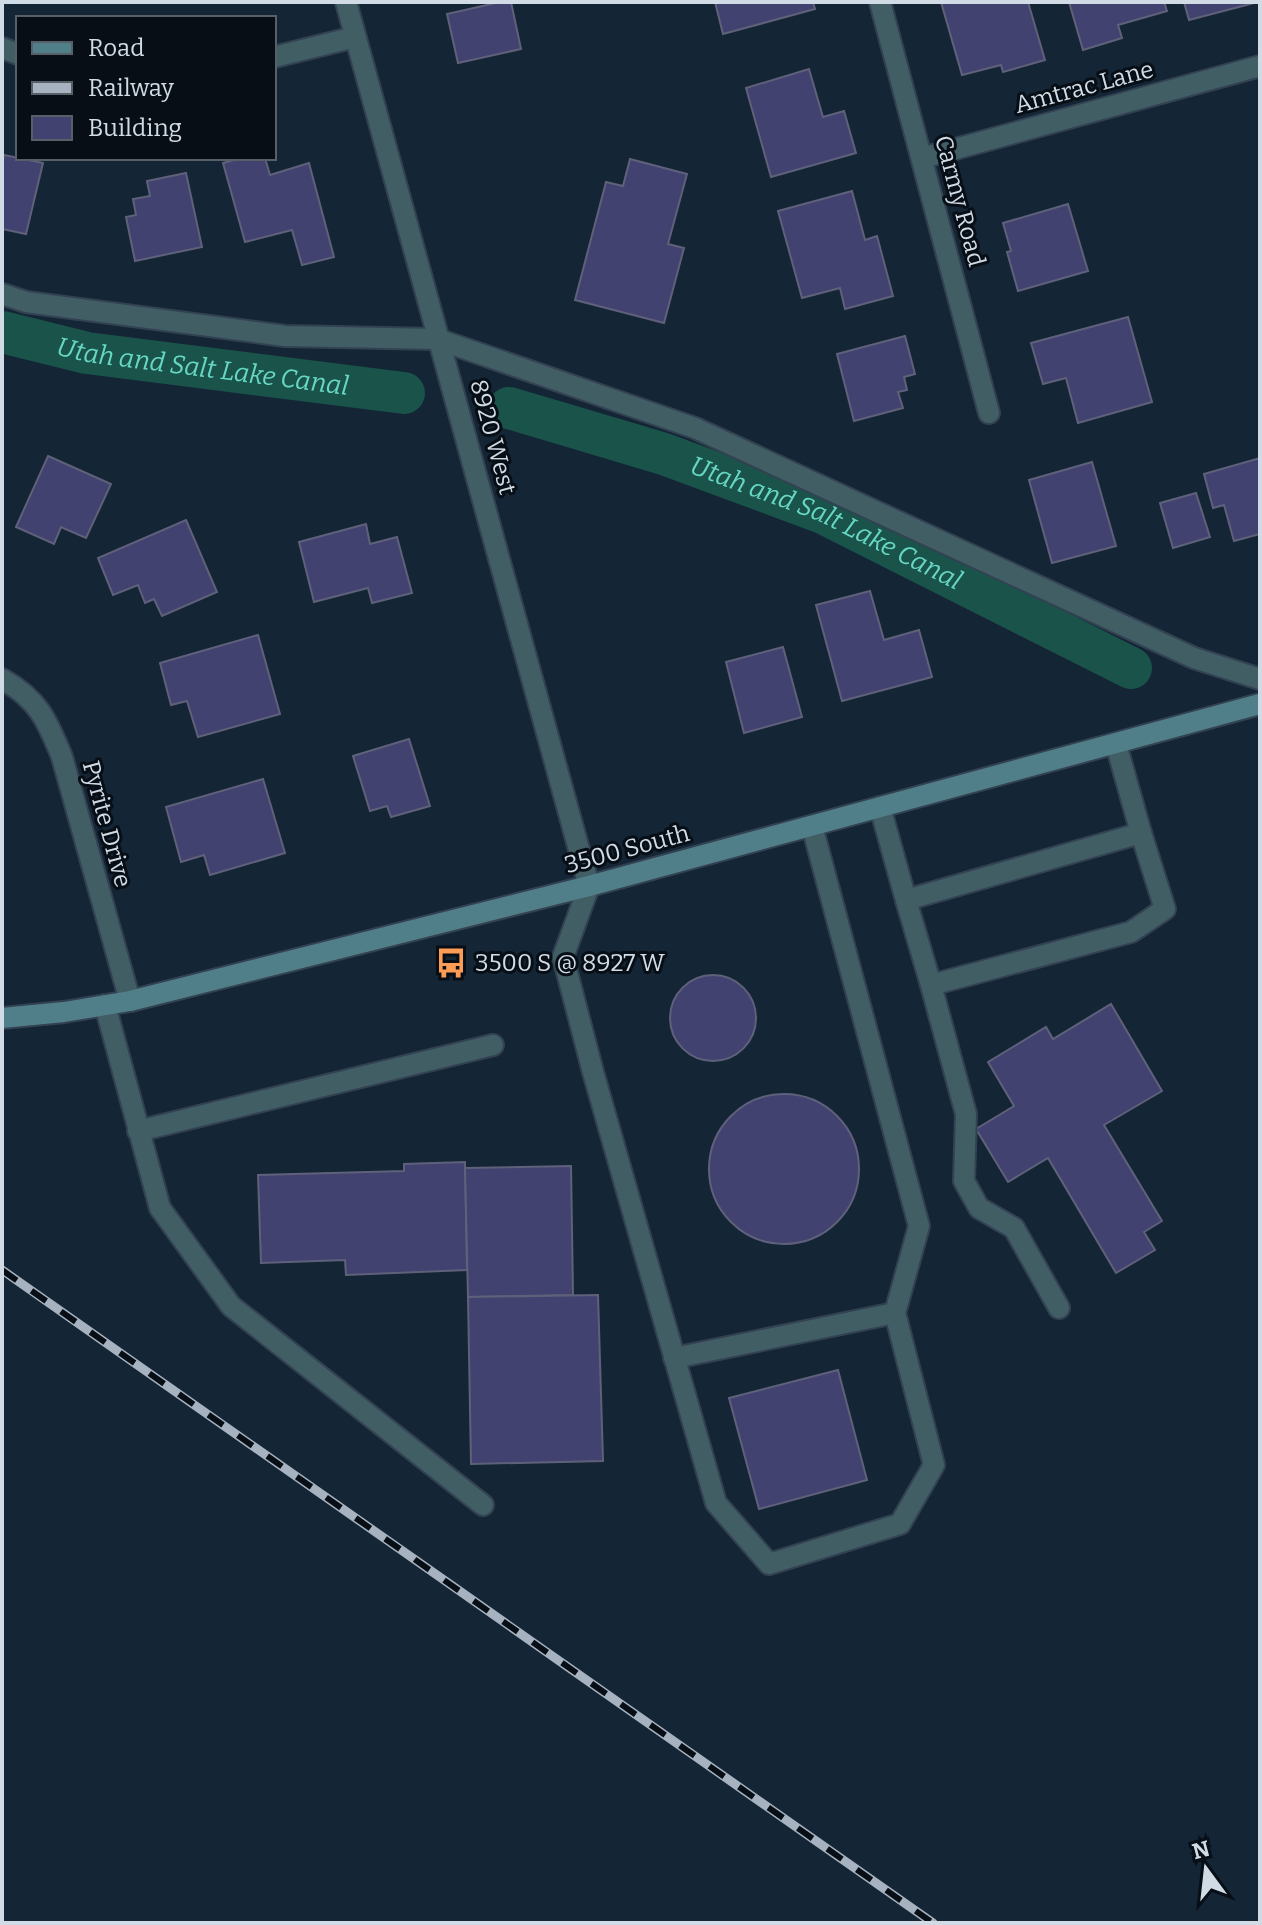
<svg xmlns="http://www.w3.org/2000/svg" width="1262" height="1925" font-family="Bitter,serif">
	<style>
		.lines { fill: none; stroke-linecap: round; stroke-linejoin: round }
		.canal { stroke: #19534a; stroke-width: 42 }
		.building { fill: #414270; stroke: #5f617a; stroke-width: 2 }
		.lane-casing { stroke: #324252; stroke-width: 24 }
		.street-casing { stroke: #324252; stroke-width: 24 }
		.secondary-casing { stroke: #324252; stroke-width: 24 }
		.lane { stroke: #425e65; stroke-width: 20 }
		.street { stroke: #425e65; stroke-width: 20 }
		.secondary { stroke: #517f89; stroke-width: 20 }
		.rail-casing { stroke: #a6b2bf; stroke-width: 9 }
		.rail { stroke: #070e15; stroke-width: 6; stroke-dasharray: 18; stroke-linecap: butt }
		.labels { text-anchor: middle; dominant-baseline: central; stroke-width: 6; stroke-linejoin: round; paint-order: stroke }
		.street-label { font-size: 24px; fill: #d0dbe6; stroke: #070e15 }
		.poi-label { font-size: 24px; fill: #d0dbe6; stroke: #070e15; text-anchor: start }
		.water-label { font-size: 26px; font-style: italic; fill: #67d7c4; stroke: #070e15 }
	</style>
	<rect width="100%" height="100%" fill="#142536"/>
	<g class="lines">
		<!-- canal -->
		<g class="canal">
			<path id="s1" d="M2,332L87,353L404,393"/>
			<path id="s2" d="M509,408L664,454L823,513L1131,668"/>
		</g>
	</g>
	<!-- building -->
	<g class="building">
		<polygon points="500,2 511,2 521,49 458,63 447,14"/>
		<polygon points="715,2 813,2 815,9 723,34"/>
		<polygon points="941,2 1028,2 1045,60 1003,72 1001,65 962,75"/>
		<polygon points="1069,2 1164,2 1167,11 1118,25 1122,38 1083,50"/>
		<polygon points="1184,2 1258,2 1189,20"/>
		<polygon points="809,69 823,117 844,111 856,153 771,177 746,88"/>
		<polygon points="4,155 43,163 26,234 2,229 2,165"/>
		<polygon points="241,158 265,158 270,175 309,163 334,257 302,265 292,230 245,242 223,163"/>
		<polygon points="630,159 687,174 668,244 684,248 664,323 575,300 606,182 623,186"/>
		<polygon points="186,173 202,247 135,261 126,217 136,215 133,199 150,196 147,181"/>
		<polygon points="852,191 865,240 877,236 893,296 845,309 840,288 802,298 778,211"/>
		<polygon points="1068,204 1088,271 1018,291 1007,252 1011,251 1003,223"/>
		<polygon points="1128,317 1152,402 1078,423 1066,378 1043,384 1031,343"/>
		<polygon points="905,336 915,374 904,377 907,390 898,392 903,408 854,421 837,354"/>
		<polygon points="48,456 111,484 86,538 61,527 54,544 16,527"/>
		<polygon points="1260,458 1260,534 1234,541 1224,505 1213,508 1204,474"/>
		<polygon points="1092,462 1116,546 1052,563 1029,480"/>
		<polygon points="1196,493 1210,537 1173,548 1160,503"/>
		<polygon points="186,520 217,592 162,616 154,599 145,603 138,585 113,595 98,558"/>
		<polygon points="366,524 370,544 397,537 412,593 372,603 368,588 314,602 299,542"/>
		<polygon points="870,591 884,640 919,630 932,677 842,701 816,605"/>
		<polygon points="258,635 280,714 198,737 187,701 171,705 160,663"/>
		<polygon points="783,647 802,717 744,733 726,662"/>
		<polygon points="409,739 430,806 391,817 387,806 370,811 353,756"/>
		<polygon points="263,779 285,853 210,875 204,855 181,862 166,807"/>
		<circle cx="713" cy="1018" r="43"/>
		<polygon points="1111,1004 1162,1091 1104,1125 1162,1221 1144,1232 1155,1250 1116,1273 1048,1158 1008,1182 976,1129 1014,1106 988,1062 1046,1027 1053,1039"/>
		<circle cx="784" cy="1169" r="75"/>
		<polygon points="465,1162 467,1270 346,1275 345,1260 261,1263 258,1175 404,1171 404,1164"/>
		<polygon points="571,1166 573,1295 468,1297 465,1168"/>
		<polygon points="598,1295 603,1461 471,1464 468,1297"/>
		<polygon points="838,1370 867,1480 759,1509 729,1398"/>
	</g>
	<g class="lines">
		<!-- lane casing -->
		<g class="lane-casing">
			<g id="lane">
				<polyline points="2,294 26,302 285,336 437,339 695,428 1194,658 1260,679"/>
				<polyline points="880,807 906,900 1141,833 1116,744"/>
				<polyline points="589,886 563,957 593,1072 716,1503 769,1564 900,1524 934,1465 895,1313 919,1226 812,826"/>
				<polyline points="906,900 931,985 1131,932 1165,909 1141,833"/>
				<polyline points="931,985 966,1114 964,1181 979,1208 1014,1228 1059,1308"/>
				<polyline points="105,1005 160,1208 231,1306 483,1505"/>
				<polyline points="138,1131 493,1045"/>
				<polyline points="674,1358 895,1313"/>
			</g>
		</g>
		<!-- street casing -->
		<g class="street-casing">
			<g id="street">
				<polyline points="346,2 589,886"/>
				<polyline points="880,2 989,413"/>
				<polyline points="2,48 18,54"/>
				<polyline points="274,57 355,37"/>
				<polyline points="922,158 1260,66"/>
				<path d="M2,679C38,699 47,720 62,757L130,1001"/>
			</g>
		</g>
		<!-- secondary casing -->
		<g class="secondary-casing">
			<polyline id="secondary" points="2,1018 64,1012 130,1001 589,886 1260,704"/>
		</g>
		<!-- lane -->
		<use href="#lane" class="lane"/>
		<!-- street -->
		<use href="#street" class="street"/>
		<!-- secondary -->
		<use href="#secondary" class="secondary"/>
		<!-- rail casing -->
		<g class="rail-casing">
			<polyline id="rail" points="2,1270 933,1923"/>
		</g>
		<!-- rail -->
		<use href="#rail" class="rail"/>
	</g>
	<!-- icons -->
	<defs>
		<g id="bus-bare" transform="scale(2.4)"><path d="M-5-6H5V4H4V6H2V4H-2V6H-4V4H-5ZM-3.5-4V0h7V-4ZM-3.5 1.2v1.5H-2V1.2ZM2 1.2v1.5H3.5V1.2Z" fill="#fd9d55" stroke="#070e15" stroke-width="2.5" paint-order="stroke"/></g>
	</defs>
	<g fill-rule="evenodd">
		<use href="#bus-bare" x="451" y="963"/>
	</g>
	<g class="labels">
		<!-- street labels -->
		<g class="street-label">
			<text transform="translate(1084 87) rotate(-15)">Amtrac Lane</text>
			<text transform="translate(960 201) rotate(75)">Carmy Road</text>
			<text transform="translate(493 437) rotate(75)">8920 West</text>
			<text transform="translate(107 824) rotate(75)">Pyrite Drive</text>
			<text transform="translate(627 849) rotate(-15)">3500 South</text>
		</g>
		<!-- poi labels -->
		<g class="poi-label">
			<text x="475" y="963">3500 S @ 8927 W</text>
		</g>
		<!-- water labels -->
		<g class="water-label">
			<text stroke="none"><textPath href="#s1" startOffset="204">Utah and Salt Lake Canal</textPath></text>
			<text stroke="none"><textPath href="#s2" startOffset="338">Utah and Salt Lake Canal</textPath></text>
		</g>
	</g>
	<!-- border -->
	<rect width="1262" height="1925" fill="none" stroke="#d0dbe6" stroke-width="8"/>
	<!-- legend -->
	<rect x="16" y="16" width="260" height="144" fill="#070e15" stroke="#576069" stroke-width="2"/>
	<rect x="32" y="42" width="40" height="12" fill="#517f89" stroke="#576069" stroke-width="2"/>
	<text x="88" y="56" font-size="24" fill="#d0dbe6">Road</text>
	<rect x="32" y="82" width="40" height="12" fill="#a6b2bf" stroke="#576069" stroke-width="2"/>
	<text x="88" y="96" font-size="24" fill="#d0dbe6">Railway</text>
	<rect x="32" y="116" width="40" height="24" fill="#414270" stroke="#576069" stroke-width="2"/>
	<text x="88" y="136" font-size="24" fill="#d0dbe6">Building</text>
	<!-- north arrow -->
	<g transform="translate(1206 1869) rotate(345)" stroke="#070e15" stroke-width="6" paint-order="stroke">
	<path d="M0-6L14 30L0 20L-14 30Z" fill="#d0dbe6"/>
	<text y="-12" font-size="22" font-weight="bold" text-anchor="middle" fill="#d0dbe6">N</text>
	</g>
</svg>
